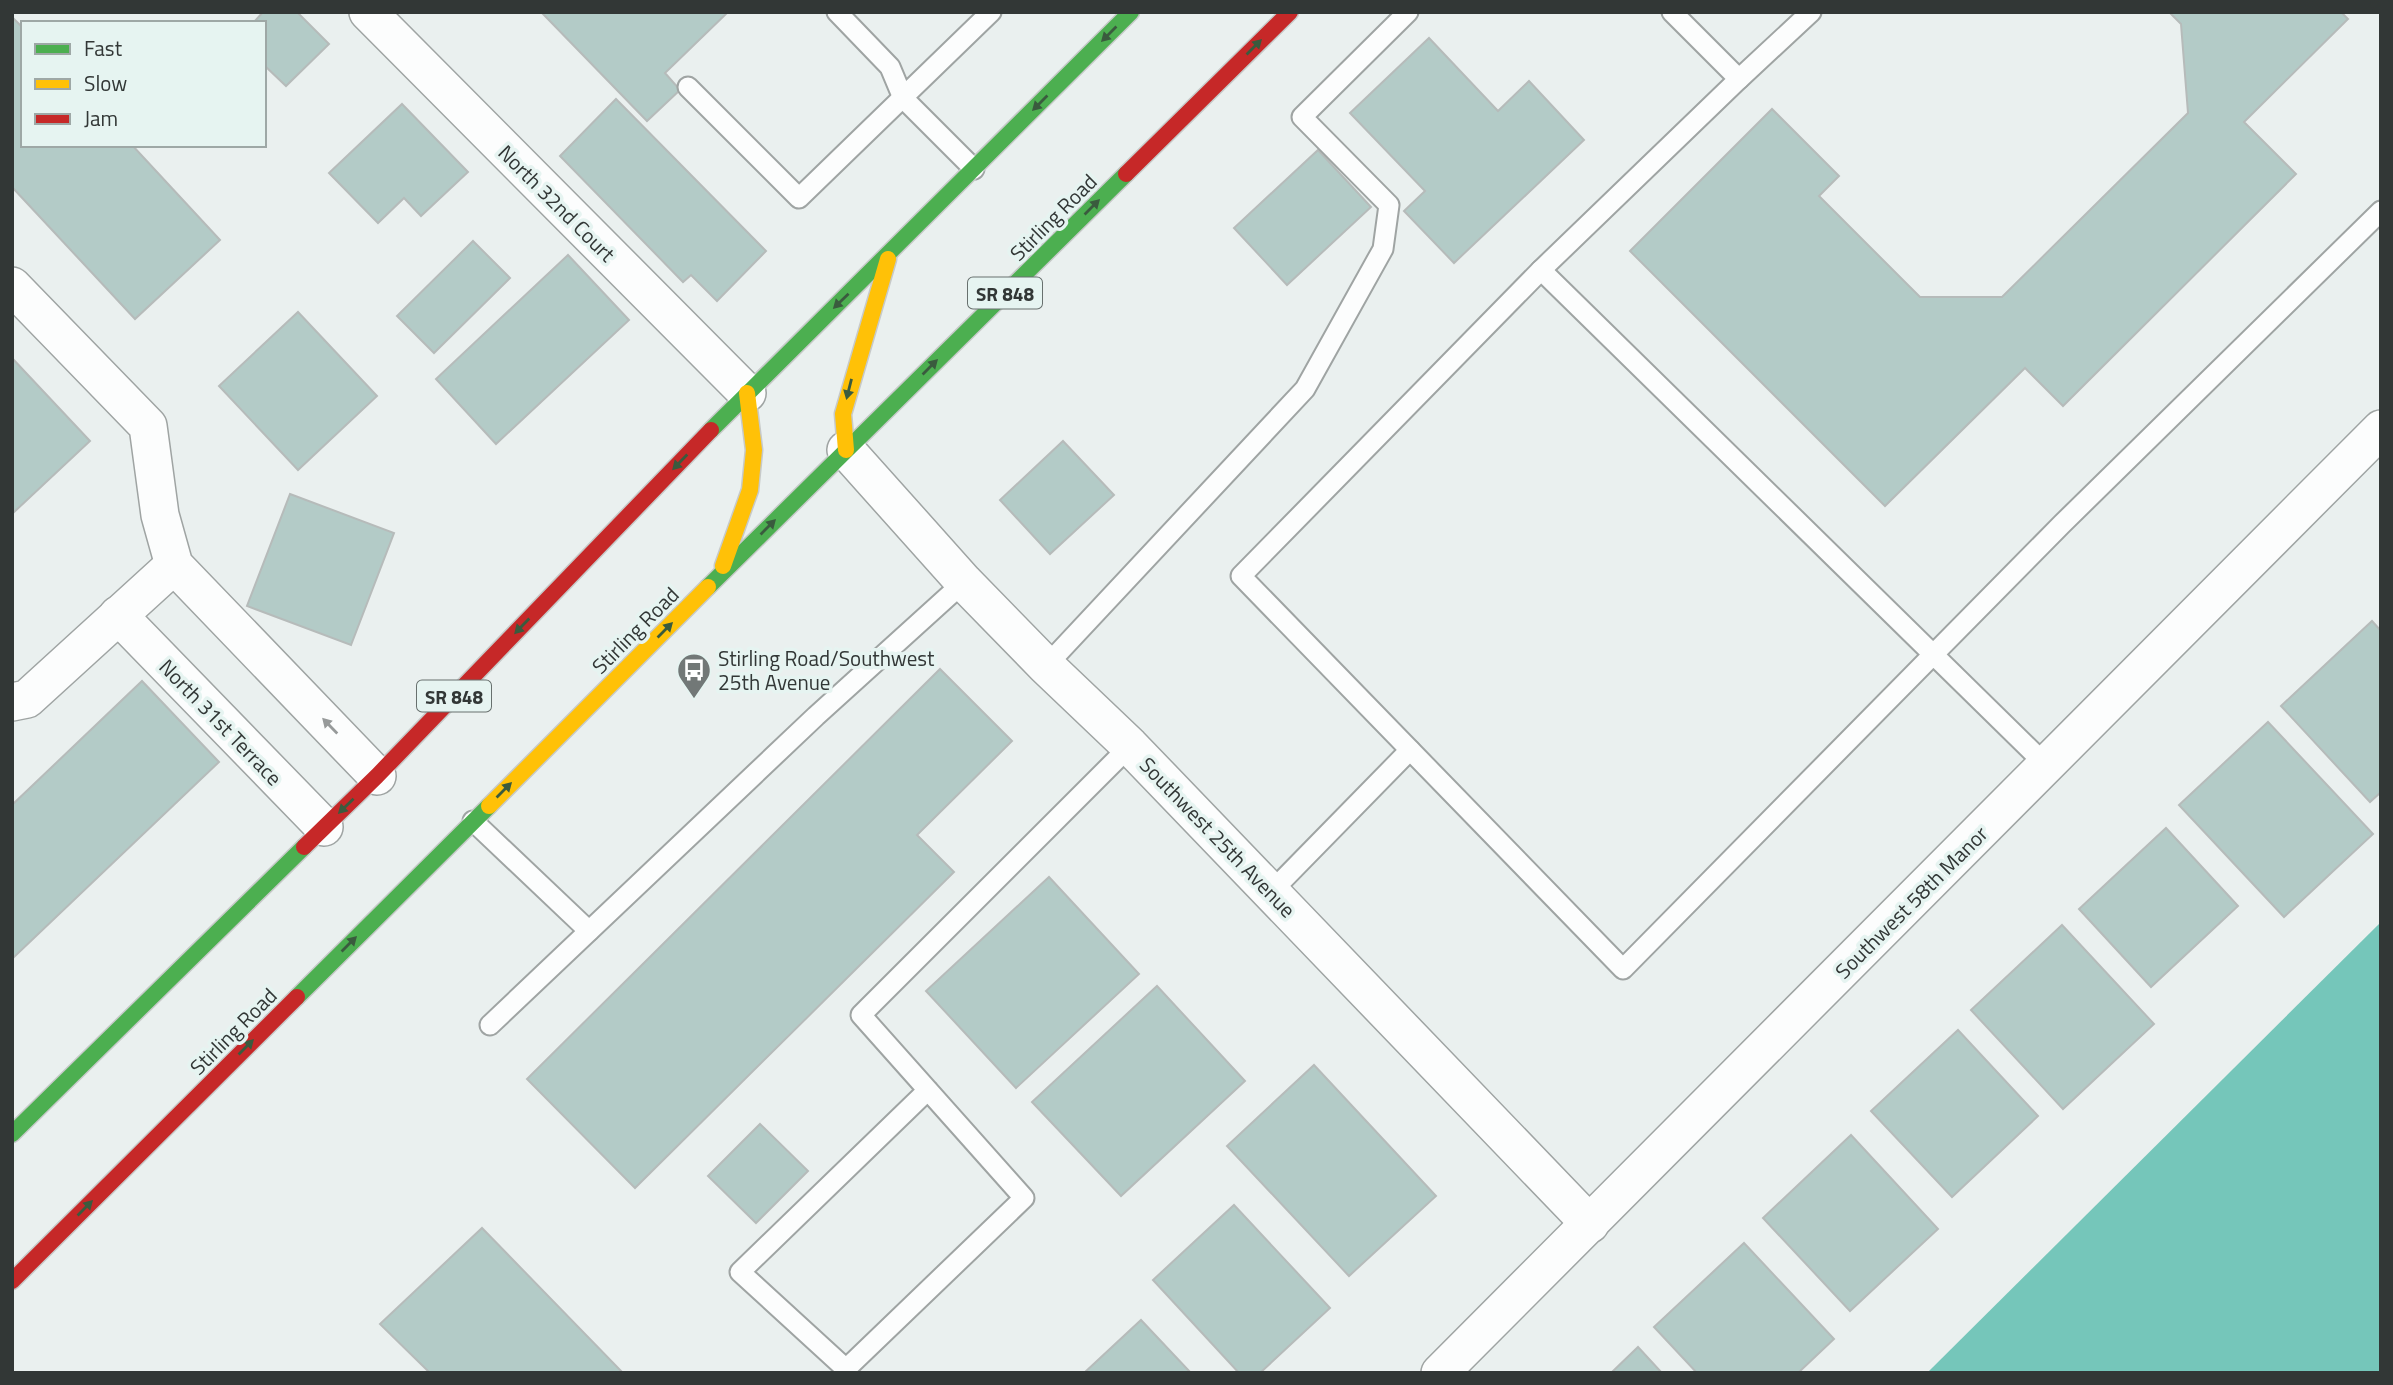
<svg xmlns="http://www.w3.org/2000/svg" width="2393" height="1385" font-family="'Titillium Web',sans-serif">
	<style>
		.water { fill: #75c6ba }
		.building { fill: #b3cbc7; stroke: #b6bbba; stroke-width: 2 }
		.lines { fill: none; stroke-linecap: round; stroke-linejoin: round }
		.lane-casing { stroke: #9fa4a3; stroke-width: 23 }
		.street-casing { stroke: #9fa4a3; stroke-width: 40 }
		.fast-casing { stroke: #c7cac9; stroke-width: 19 }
		.slow-casing { stroke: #c7cac9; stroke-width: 19 }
		.jam-casing { stroke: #c7cac9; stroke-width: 19 }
		.lane { stroke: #fcfdfd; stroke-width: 19 }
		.street { stroke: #fcfdfd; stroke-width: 37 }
		.fast { stroke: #4caf50; stroke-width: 16 }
		.slow { stroke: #ffc107; stroke-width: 16 }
		.jam { stroke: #c62828; stroke-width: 16 }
		.oneway { fill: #3a5b3e }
		.oneway2 { fill: #979a9a }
		.labels { text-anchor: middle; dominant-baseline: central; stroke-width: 7; stroke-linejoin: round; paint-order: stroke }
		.shield { fill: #e6f4f1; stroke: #68706e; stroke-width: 2 }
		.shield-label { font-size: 19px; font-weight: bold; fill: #323736 }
		.street-label { font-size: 21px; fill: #323736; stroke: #e6f4f1 }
		.poi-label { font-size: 21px; fill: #323736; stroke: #e6f4f1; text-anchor: start }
	</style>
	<rect width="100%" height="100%" fill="#eaf0ef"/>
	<!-- water -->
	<polygon class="water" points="2381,922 2381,1373 1927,1373"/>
	<!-- building -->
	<g class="building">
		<polygon points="263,12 297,12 329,44 286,86 264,65 264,23 253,23"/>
		<polygon points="545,12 728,12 665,73 680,90 647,121 543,14"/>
		<polygon points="2169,12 2341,12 2348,19 2244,122 2296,174 2063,406 2025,368 1885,506 1630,251 1772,109 1839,176 1819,196 1920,297 2002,297 2188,113 2181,24"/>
		<polygon points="12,17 23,28 23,145 132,145 220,240 135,319 12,187"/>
		<polygon points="1429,38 1498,111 1529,81 1584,140 1454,263 1404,211 1425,191 1350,113"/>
		<polygon points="616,99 766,251 717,301 691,275 683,282 560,156"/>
		<polygon points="402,104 468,172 421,216 404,198 378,223 329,173"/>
		<polygon points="1318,150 1371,207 1287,285 1234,228"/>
		<polygon points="473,241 510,278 434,353 397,316"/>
		<polygon points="568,255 629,320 496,444 436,379"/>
		<polygon points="298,312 377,396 298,470 219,386"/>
		<polygon points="12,358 90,441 12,514"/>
		<polygon points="1063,441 1114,495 1050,554 1000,500"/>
		<polygon points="290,494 394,533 351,645 247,606"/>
		<polygon points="2372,621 2381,631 2381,792 2370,802 2281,706"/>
		<polygon points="940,669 1012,741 917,835 954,872 635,1188 527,1079"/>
		<polygon points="142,681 219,762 12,959 12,805"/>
		<polygon points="2268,722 2373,834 2284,917 2179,805"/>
		<polygon points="2166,828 2238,906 2151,987 2079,909"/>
		<polygon points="1049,877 1139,974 1016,1088 926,991"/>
		<polygon points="2062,925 2154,1024 2063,1109 1971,1010"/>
		<polygon points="1157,986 1245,1081 1121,1196 1032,1102"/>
		<polygon points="1958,1030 2038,1116 1952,1197 1871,1111"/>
		<polygon points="1314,1065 1436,1196 1349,1276 1227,1146"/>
		<polygon points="760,1124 808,1171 756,1223 708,1176"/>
		<polygon points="1851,1135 1938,1229 1850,1311 1763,1218"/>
		<polygon points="1234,1205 1330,1308 1260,1373 1239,1373 1153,1280"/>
		<polygon points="482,1228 623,1373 430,1373 380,1324"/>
		<polygon points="1744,1243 1834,1339 1798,1373 1697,1373 1654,1327"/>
		<polygon points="1141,1320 1191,1373 1084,1373"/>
		<polygon points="1638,1347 1662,1373 1611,1373"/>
	</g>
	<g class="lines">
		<!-- lane casing -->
		<g class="lane-casing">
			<g id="lane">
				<polyline points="837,12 890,67 903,98 974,169"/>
				<polyline points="1739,79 1811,12"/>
				<polyline points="688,87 799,198 991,12"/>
				<polyline points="1541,270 1739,79 1672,12"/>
				<polyline points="1046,666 1305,389 1383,249 1389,205 1302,117 1408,12"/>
				<polyline points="2046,765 1541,270 1241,576 1623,969 2062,524 2381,211"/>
				<polyline points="473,821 589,931"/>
				<polyline points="1271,892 1410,750"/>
				<polyline points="490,1025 816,716 964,582"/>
				<polyline points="928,1090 740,1272 846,1369 1024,1198 861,1015 1130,746"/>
			</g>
		</g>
		<!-- street casing -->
		<g class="street-casing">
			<g id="street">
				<polyline points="368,12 747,393"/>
				<polyline points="12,286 148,426 160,515 174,565 377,776"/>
				<polyline points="846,450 964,582 1046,666 1130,746 1590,1224"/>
				<polyline points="118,615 324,827"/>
				<polyline points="12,702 27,699 174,565"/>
				<polyline points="1440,1373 2381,429"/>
			</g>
		</g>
		<!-- fast casing -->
		<g class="fast-casing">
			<g id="fast">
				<polyline points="711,430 1131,12"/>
				<polyline points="708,587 1126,174"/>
				<polyline points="297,997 489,806"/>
				<polyline points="12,1134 304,847"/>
			</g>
		</g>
		<!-- slow casing -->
		<g class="slow-casing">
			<g id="slow">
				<polyline points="846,450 843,414 888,259"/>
				<polyline points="723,566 750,490 754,450 747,393"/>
				<polyline points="489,806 708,587"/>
			</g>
		</g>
		<!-- jam casing -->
		<g class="jam-casing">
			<g id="jam">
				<polyline points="1126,174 1290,12"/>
				<polyline points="304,847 377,776 711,430"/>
				<polyline points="12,1281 297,997"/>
			</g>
		</g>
		<!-- lane -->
		<use href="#lane" class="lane"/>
		<!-- street -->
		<use href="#street" class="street"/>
		<!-- fast -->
		<use href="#fast" class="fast"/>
		<!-- slow -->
		<use href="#slow" class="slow"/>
		<!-- jam -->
		<use href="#jam" class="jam"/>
	</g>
	<!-- one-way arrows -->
	<defs><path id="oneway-solid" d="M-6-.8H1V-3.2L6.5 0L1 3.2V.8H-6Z" transform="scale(1.75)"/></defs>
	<g class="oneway">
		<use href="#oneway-solid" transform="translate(1109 34) rotate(135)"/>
		<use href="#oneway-solid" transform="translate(1254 47) rotate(-45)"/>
		<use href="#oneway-solid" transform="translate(1040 103) rotate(135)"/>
		<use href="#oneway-solid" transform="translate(1092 207) rotate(-45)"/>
		<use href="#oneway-solid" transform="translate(841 301) rotate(136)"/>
		<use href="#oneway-solid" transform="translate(930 367) rotate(-45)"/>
		<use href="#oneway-solid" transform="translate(849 389) rotate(104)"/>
		<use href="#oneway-solid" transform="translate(680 462) rotate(134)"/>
		<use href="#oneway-solid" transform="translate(768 527) rotate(-45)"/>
		<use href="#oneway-solid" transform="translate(522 626) rotate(134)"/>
		<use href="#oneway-solid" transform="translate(665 630) rotate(-45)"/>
		<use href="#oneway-solid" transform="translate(504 790) rotate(-45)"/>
		<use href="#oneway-solid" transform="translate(346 806) rotate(136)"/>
		<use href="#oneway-solid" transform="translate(349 944) rotate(-45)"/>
		<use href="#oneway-solid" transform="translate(246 1047) rotate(-45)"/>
		<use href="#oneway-solid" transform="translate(85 1208) rotate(-45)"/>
	</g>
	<use class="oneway2" href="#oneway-solid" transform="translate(330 726) rotate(-134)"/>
	<!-- icons -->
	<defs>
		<g id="bus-pin" transform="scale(1.75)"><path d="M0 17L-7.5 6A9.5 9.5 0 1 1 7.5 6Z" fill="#727877" stroke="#e6f4f1"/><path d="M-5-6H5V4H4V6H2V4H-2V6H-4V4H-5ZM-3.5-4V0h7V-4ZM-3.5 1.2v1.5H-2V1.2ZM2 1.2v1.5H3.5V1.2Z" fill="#fff"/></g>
	</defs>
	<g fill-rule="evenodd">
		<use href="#bus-pin" x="694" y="670"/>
	</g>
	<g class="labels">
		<!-- shield labels -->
		<g class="shield">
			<rect x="968" y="277.5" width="74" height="31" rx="5"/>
			<rect x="417" y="680.5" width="74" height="31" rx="5"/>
		</g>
		<g class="shield-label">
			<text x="1005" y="293">SR 848</text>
			<text x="454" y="696">SR 848</text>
		</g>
		<!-- street labels -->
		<g class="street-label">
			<text transform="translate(557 203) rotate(45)">North 32nd Court</text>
			<text transform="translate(1053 217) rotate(-45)">Stirling Road</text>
			<text transform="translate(635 630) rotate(-45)">Stirling Road</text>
			<text transform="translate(221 722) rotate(46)">North 31st Terrace</text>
			<text transform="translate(1218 837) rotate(46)">Southwest 25th Avenue</text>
			<text transform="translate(1911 902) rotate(-45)">Southwest 58th Manor</text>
			<text transform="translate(233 1031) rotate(-45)">Stirling Road</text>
		</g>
		<!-- poi labels -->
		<g class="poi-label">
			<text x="718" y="658">Stirling Road/Southwest<tspan x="718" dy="24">25th Avenue</tspan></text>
		</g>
	</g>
	<!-- border -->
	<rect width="2393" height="1385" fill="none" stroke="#323736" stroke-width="28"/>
	<!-- legend -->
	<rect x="21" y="21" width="245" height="126" fill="#e6f4f1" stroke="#9ea8a6" stroke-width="2"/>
	<rect x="35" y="44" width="35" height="10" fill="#4caf50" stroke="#9ea8a6" stroke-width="2"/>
	<text x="84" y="56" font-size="21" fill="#323736">Fast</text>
	<rect x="35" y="79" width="35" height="10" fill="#ffc107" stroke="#9ea8a6" stroke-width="2"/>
	<text x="84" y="91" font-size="21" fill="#323736">Slow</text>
	<rect x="35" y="114" width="35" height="10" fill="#c62828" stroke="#9ea8a6" stroke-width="2"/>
	<text x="84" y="126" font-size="21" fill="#323736">Jam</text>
</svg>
